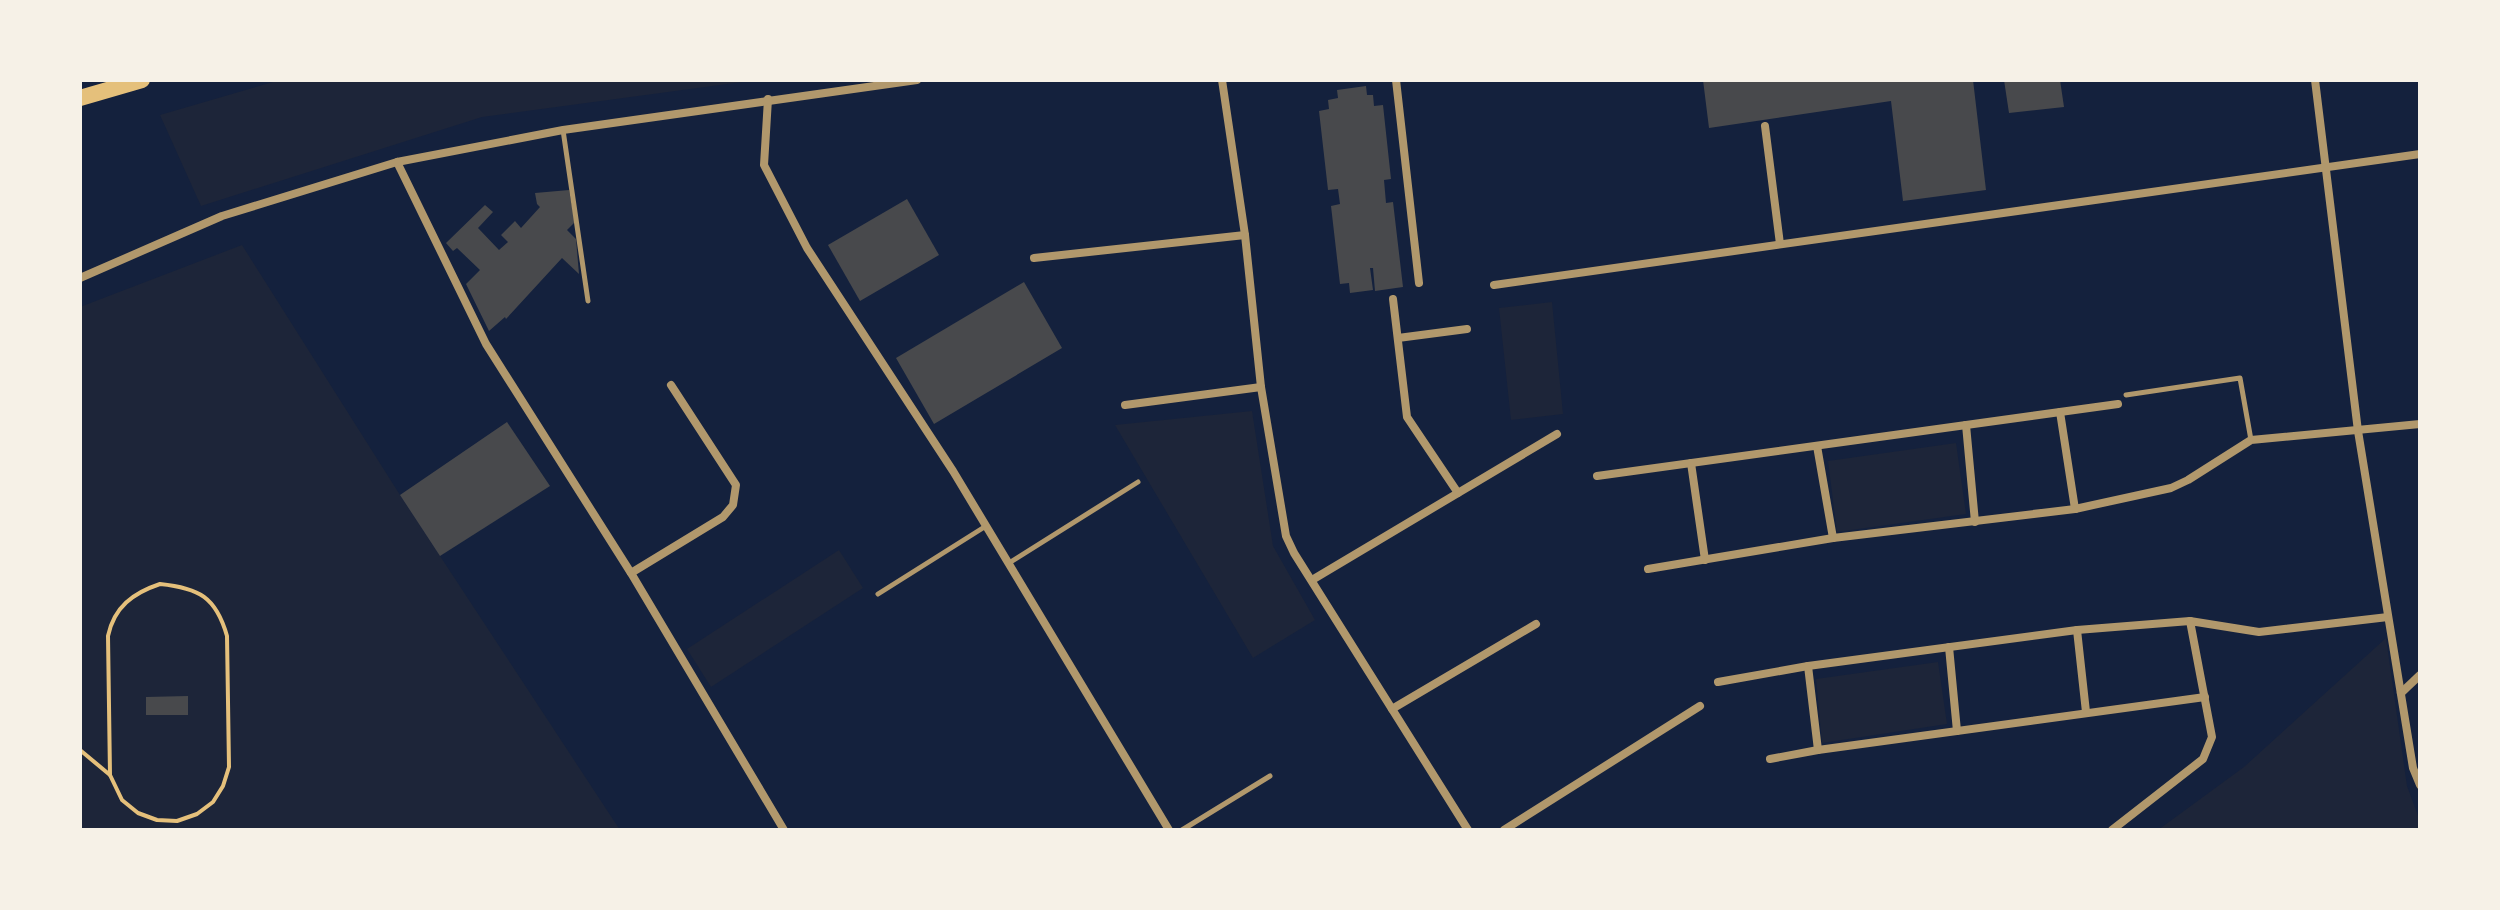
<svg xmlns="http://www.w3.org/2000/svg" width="2500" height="910" font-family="Barlow,sans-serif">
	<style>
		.green { fill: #1d2539 }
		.building { fill: #48494c }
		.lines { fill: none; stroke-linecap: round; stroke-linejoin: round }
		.path { stroke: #e5c07b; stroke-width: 4 }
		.service { stroke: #b1986c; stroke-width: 5 }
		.minor { stroke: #b1986c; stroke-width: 8 }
		.trunk { stroke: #e5c07b; stroke-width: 16 }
	</style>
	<rect width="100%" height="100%" fill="#14213d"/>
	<!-- green -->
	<g class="green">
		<polygon points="280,80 757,80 482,117 201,206 160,115"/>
		<polygon points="242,245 400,495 620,830 80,830 80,307"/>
		<polygon points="1552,302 1563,414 1511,420 1499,308"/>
		<polygon points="1252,411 1273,546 1315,620 1253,658 1115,425"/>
		<polygon points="1956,443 1966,514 1837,532 1828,461"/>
		<polygon points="839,550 863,588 711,687 687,649"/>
		<polygon points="2386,638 2407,786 2420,821 2420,830 2158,830 2244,767"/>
		<polygon points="1938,662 1947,724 1822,743 1816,679"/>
	</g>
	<!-- building -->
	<g class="building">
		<polygon points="1703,80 1973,80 1986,190 1903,201 1891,101 1709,128"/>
		<polygon points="2004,80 2060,80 2064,107 2009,113"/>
		<polygon points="1366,86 1367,95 1373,95 1374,106 1383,105 1391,179 1384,180 1386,203 1393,202 1403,287 1375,291 1373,268 1370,268 1373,290 1350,293 1349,283 1340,284 1331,206 1340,204 1338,189 1328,190 1319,111 1329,109 1328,100 1338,98 1337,90"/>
		<polygon points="569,190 575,222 567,230 576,239 579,274 562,258 506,319 505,317 489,331 466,284 480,270 457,248 453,251 446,243 485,205 493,212 478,228 499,250 508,242 501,235 515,221 521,228 540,207 537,204 535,193"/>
		<polygon points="907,199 939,255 860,301 828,245"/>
		<polygon points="1024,282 1062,348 934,424 896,358"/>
		<polygon points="507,422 550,486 440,556 400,495"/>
		<polygon points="188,696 188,715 146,715 146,697"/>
	</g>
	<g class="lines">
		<!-- path -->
		<g class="path">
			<path d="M160,584C199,588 216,597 227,636L229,767L223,786L213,802L197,814L177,821L157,820L138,813L122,800L110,775L108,636C114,607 133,593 160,584Z"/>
			<polyline points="80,750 110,775"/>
		</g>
		<!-- service -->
		<g class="service">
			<polyline points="563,130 588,301"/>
			<polyline points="2126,395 2240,378 2251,440"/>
			<polyline points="1009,563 1138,482"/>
			<polyline points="878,594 986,526"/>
			<polyline points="1182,830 1270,776"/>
		</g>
		<!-- minor -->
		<g class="minor">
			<polyline points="1222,80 1245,235 1261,387 1286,536 1294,553 1468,830"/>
			<polyline points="1396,80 1419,283"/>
			<polyline points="2315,80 2358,431 2413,768 2420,785"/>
			<polyline points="768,99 764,165 807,248 953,471 1169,830"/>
			<polyline points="1765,126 1780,244"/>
			<polyline points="397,162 486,344 631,573 784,830"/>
			<polyline points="1034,258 1245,235"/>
			<polyline points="80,278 222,216 397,162 563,130 917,80"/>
			<polyline points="1494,285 2420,154"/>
			<polyline points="1393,299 1407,417 1458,493"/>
			<polyline points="1398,338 1467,329"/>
			<polyline points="1125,405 1261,387"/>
			<polyline points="2060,412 2075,509"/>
			<polyline points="1966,425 1975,522"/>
			<polyline points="1817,446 1833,538"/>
			<polyline points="1691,463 1705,560"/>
			<polyline points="1597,476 2118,404"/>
			<polyline points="1648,569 1833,538 2075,509 2171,488 2188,480 2251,440 2420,424"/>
			<polyline points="631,573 723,517 733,505 736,485 671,385"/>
			<polyline points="1312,580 1557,434"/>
			<polyline points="2077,630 2086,712"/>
			<polyline points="1949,647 1957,731"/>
			<polyline points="1808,666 1818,750"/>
			<polyline points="1718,682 1808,666 2077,630 2190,621 2259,632 2388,617"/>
			<polyline points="2401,693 2420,675"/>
			<polyline points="1392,709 1536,624"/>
			<polyline points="1770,759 1818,750 2205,697"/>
			<polyline points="1504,830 1700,706"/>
			<polyline points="2112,830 2203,759 2212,737 2190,621"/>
		</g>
		<!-- trunk -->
		<polyline class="trunk" points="80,98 142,80"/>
	</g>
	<!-- border -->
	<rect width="2500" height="910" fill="none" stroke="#f6f1e7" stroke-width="164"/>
</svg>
